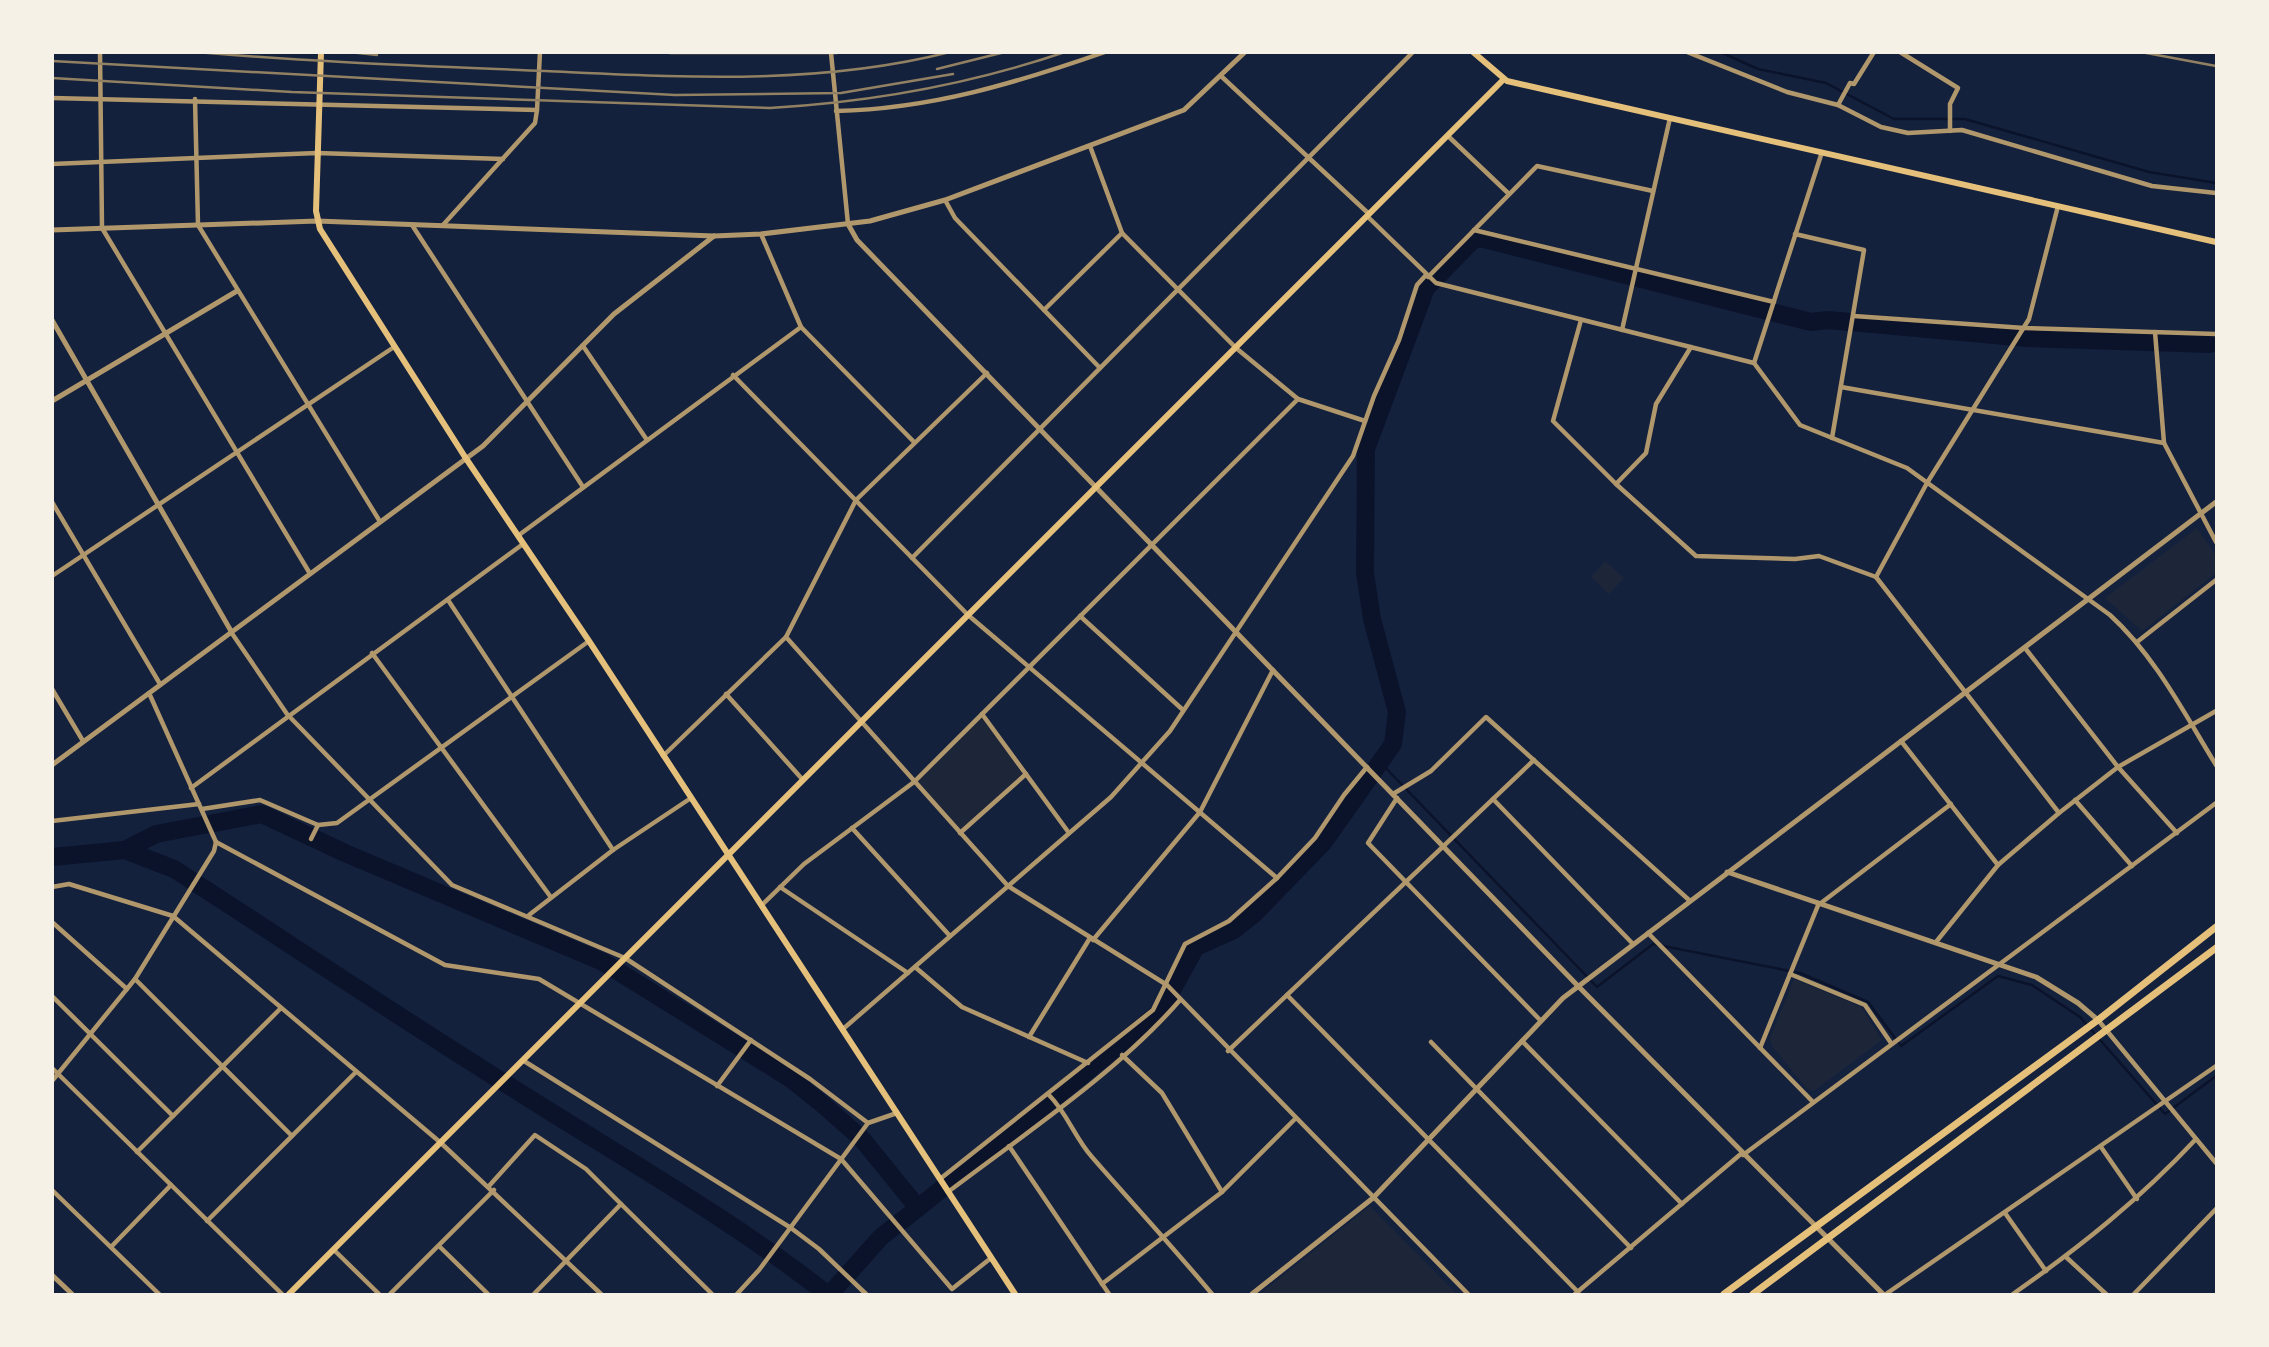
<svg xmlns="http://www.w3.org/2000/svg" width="2269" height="1347" font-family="Manrope,sans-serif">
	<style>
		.green { fill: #1d2539 }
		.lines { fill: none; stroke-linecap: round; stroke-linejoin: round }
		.stream { stroke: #0b132b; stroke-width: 2.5 }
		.river { stroke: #0b132b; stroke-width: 18 }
		.minor { stroke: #b1986c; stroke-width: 4.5 }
		.tertiary { stroke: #b1986c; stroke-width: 5 }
		.secondary { stroke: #e5c07b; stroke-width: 6 }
		.trunk { stroke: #e5c07b; stroke-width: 7 }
		.rail { stroke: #918062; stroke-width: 2.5 }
	</style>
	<rect width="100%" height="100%" fill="#14213d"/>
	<!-- green -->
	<g class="green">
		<polygon points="2197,528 2216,556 2216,573 2142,631 2105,598"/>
		<polygon points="1605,561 1624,578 1609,594 1591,577"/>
		<polygon points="982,714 1026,774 960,833 914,782"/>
		<polygon points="1794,979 1861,1007 1882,1040 1814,1091 1807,1089 1772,1046 1770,1038"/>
		<polygon points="1370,1206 1457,1294 1260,1294"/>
	</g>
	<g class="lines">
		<!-- stream -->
		<g class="stream">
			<polyline points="1720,52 1758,69 1826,83 1894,119 1965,119 2149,172 2216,183"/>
			<polyline points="1381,763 1597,987 1653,944 1800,973 1868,1002 1901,1046 1998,976 2032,985 2080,1017 2165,1114 2216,1076"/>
		</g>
		<!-- river -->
		<g class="river">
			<polyline points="125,850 156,834 262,814 345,853 603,962 791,1079 821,1103 862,1139 918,1208 1160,1012 1196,947 1234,930 1254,914 1323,843 1393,744 1397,712 1372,619 1365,573 1366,449 1426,288 1476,237 1811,322 1828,320 2027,338 2210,344"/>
			<path d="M52,857L125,850L174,869C290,944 405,1021 522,1094C625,1159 731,1219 827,1294"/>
			<polyline points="830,1294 881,1237 918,1208"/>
		</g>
		<!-- minor -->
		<g class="minor">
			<polyline points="100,52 102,228 309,572"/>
			<polyline points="670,52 837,52"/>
			<polyline points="1687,52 1787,92 1838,105 1881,127 1908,133 1962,130 2152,186 2216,193"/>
			<polyline points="1900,52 1958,88 1950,104 1950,131"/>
			<polyline points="831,53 848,224"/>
			<polyline points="1221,76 1369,214"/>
			<polyline points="52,98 537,110 535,123 443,225"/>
			<polyline points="195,99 198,225 379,520"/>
			<polyline points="1838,105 1850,83 1854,84 1874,52"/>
			<polyline points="537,110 540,52"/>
			<path d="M836,111C931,109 1016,83 1105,52"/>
			<polyline points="1448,136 1509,194"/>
			<polyline points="1090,146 1122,233 1236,348 1298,399 1365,421"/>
			<polyline points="52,164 317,153 503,159"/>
			<polyline points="945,200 955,218 1100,368"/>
			<path d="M1368,217L1436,283L1754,363L1800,425L1907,468L2110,615C2155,656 2184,713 2216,765"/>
			<polyline points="412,225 583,487"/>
			<polyline points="1474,230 1774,302"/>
			<polyline points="761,234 801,327 914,442"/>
			<polyline points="1795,234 1864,250 1832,438"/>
			<polyline points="1428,277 1537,166 1653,191"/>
			<polyline points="1044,310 1122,233"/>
			<polyline points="1854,316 2024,328 2216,334"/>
			<polyline points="1581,320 1553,421 1616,484 1696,556 1795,559 1819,556 1876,577 2059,813"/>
			<polyline points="1622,330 1670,118"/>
			<polyline points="2155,332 2164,443 2216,542"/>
			<polyline points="583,346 647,440"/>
			<polyline points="1754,363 1822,152"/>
			<polyline points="733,375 968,615 1277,878"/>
			<polyline points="1841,387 2164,443"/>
			<polyline points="1616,484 1646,453 1656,404 1691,347"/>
			<polyline points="52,502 160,684"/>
			<polyline points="519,535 801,327"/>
			<polyline points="912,558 1413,52"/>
			<polyline points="52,576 394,347"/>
			<polyline points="1876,577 1927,483 2029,319 2058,206"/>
			<polyline points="448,600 613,850"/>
			<polyline points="1080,616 1183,710"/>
			<polyline points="231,632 287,714 452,885 625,958 810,1079 868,1123"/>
			<polyline points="786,637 1008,886 1167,985 1468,1294"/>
			<polyline points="2137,642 2216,580"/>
			<polyline points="2025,648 2118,767 2177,833"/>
			<polyline points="372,653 550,896"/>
			<polyline points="52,689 83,741"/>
			<polyline points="149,693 216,842 445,965 539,979 841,1159 952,1289 991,1258"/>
			<polyline points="726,694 803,780"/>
			<polyline points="982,714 1069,833"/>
			<polyline points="1901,741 1998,865"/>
			<polyline points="663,756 786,637 856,500 987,373"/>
			<polyline points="191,788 523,544"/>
			<polyline points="1393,794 1431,771 1486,717 1689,900"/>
			<polyline points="1397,798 1368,843 1541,1021"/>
			<polyline points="1493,799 1633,944"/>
			<polyline points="2075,800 2132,866"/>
			<polyline points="202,809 260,800 318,825 337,823 589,641"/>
			<polyline points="52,821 199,804"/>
			<polyline points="852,828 950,936"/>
			<polyline points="960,833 1026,774"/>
			<polyline points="311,839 318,825"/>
			<polyline points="52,887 69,884 173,916 441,1143 601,1294"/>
			<polyline points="780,887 908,973"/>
			<polyline points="1821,903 1951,804"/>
			<polyline points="762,905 804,864 914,782 1298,399"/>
			<polyline points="529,915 613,850 691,798"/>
			<polyline points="52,922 127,989"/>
			<polyline points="1648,933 1813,1102"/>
			<polyline points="1093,940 1200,812 1273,670"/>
			<polyline points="1936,942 1998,865 2059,813 2118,767 2216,711"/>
			<polyline points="915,967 962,1007 1088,1063"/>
			<polyline points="1790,974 1865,1005 1891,1043"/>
			<polyline points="135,979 292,1136"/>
			<polyline points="1287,995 1578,1292"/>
			<polyline points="52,996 173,1116"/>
			<polyline points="2098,1020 2216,1163"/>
			<polyline points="843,1029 1111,797 1170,731 1353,456 1374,396 1399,340 1417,285 1426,275"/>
			<polyline points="1029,1037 1090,938"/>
			<polyline points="1522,1041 1682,1204"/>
			<polyline points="1431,1042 1631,1248"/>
			<polyline points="1760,1048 1819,903"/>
			<polyline points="1228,1051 1534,760"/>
			<polyline points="1122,1055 1162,1093 1222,1192"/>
			<polyline points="524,1061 791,1228 819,1249 866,1294"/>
			<polyline points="52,1068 282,1294"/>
			<polyline points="52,1081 135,979 214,851 216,842"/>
			<polyline points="717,1086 751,1040"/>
			<path d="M1049,1095C1067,1113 1075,1138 1092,1157C1132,1203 1173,1247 1212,1294"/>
			<polyline points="1009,1146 1109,1294"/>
			<polyline points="2101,1147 2137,1199"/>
			<polyline points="137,1152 281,1008"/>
			<polyline points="1743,1155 2216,803"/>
			<polyline points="940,1179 1153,1010 1185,944 1229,921 1277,878 1315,838 1344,795 1367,767"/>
			<polyline points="489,1186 535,1135 586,1169 621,1204"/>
			<polyline points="52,1190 159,1294"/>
			<path d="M948,1192C1023,1135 1119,1071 1180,1000"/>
			<polyline points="2005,1213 2046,1271"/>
			<polyline points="207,1221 356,1072"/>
			<polyline points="439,1246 488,1294"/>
			<polyline points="111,1247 171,1185"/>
			<polyline points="334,1250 379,1294"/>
			<polyline points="2066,1257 2106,1294"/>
			<polyline points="1102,1284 1222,1192 1295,1119"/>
			<polyline points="390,1294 494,1190"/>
			<polyline points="534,1294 621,1204 712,1294"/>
			<polyline points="737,1294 759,1270 868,1123 897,1113"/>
			<polyline points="1575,1294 1742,1153"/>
			<polyline points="1886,1294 2216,1066"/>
			<path d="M2013,1294C2080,1247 2139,1200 2196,1139"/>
			<polyline points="2134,1294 2216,1209"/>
		</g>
		<!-- tertiary -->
		<g class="tertiary">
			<polyline points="848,224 857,240 1578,986 1883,1294"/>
			<polyline points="52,230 317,221 714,236 761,234 870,221 945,200 1184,110 1245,52"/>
			<polyline points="52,320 231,631"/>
			<polyline points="52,401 237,291"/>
			<polyline points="52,765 483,446 614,314 714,236"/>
			<polyline points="1727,872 2036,977 2078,1003 2098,1020"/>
			<polyline points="52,1275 72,1294"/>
			<polyline points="1252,1294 1373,1198 1563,998 2216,502"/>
		</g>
		<!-- secondary -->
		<g class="secondary">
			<polyline points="321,52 316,211 320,229 465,457 589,641 1015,1294"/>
			<polyline points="1473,52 1507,81 2216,242"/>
			<polyline points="289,1294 1503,80"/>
		</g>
		<!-- trunk -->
		<g class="trunk">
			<polyline points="1724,1294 2098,1020 2216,927"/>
			<polyline points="1753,1294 2216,948"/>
		</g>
		<!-- rail -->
		<g class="rail">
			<path d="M196,52C312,62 428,66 545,71C680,77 817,86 950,52"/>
			<polyline points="349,52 377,55"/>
			<polyline points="2141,52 2216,66"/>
			<polyline points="52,61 675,95 841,93 953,74"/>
			<polyline points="937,69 1005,52"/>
			<path d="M52,78L292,92L770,108C872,102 968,85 1065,52"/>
		</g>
	</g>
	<!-- border -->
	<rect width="2269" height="1347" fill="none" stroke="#f6f1e7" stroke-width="108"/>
</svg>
